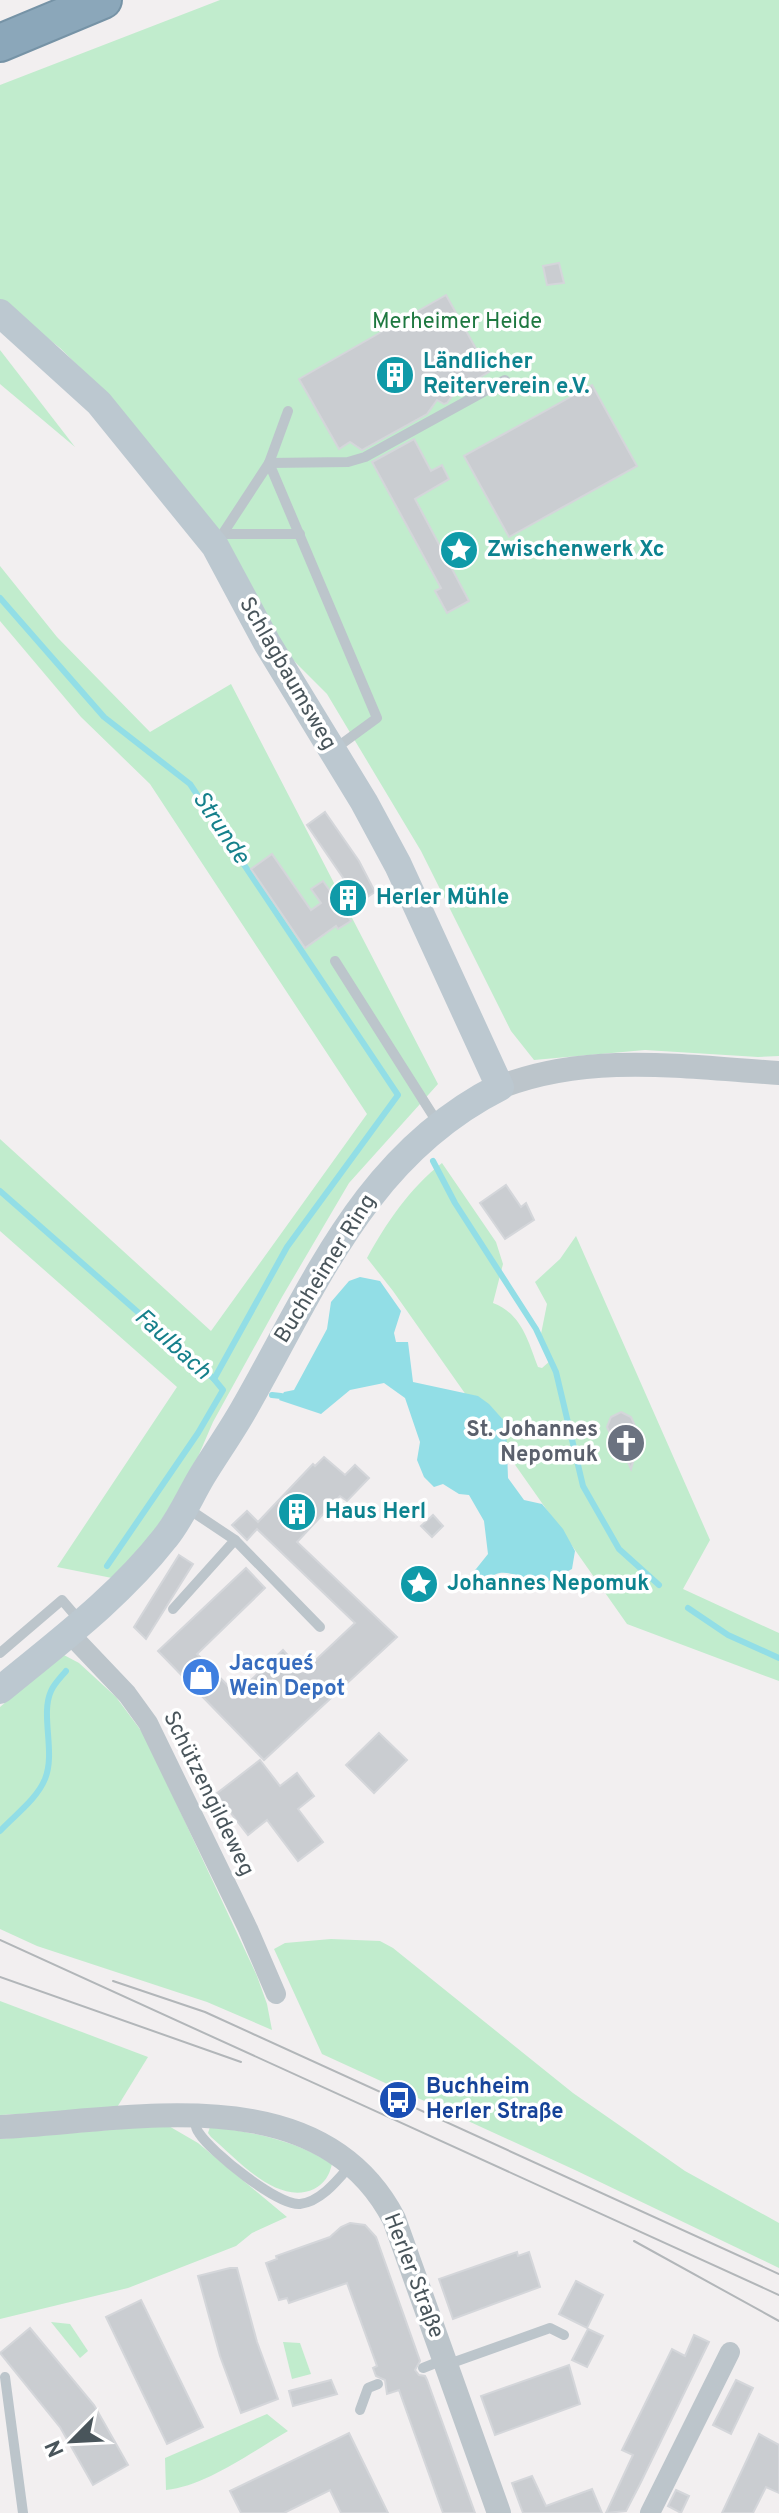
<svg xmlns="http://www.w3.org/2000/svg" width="779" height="2513" font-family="Overpass,sans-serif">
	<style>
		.green { fill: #c1eccd }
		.water { fill: #92dee6 }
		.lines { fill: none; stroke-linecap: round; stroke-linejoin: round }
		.stream { stroke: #92dee6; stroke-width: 6 }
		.building { fill: #cacdd1; stroke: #d4d6da; stroke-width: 2 }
		.motorway-casing { stroke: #7693a6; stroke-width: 40 }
		.service { stroke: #bcc5cb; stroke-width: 10 }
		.minor { stroke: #bcc5cb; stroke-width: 20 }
		.tertiary { stroke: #bcc5cb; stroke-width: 24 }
		.secondary { stroke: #bcc8d0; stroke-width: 28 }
		.motorway { stroke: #8ba7ba; stroke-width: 36 }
		.tram { stroke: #b2b6b9; stroke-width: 2 }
		.labels { text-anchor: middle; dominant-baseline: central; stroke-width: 7; stroke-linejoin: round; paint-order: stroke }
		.park-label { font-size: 22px; fill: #1e7840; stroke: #fff }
		.culture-label { font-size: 22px; font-weight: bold; fill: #0d838f; stroke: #fff; text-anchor: start }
		.street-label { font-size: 22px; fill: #49555b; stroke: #fff }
		.worship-label { font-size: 22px; font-weight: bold; fill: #5b616d; stroke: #fff; text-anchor: end }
		.shop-label { font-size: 22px; font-weight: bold; fill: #366cbe; stroke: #fff; text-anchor: start }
		.transit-label { font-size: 22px; font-weight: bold; fill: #164399; stroke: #fff; text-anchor: start }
		.water-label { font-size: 24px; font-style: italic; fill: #16808b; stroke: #fff }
	</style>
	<rect width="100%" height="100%" fill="#f2eff0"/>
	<!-- green -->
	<g class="green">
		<polygon points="220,0 779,0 779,1056 758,1057 645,1050 534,1060 511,1031 421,851 327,694 273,640 110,397 60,348 0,301 0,85"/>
		<polygon points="0,350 75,447 0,384"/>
		<polygon points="0,566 57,637 150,732 231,684 438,1084 349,1183 282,1297 213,1422 194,1466 146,1546 112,1578 57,1567 177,1387 0,1231 0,1139 211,1331 367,1114 150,784 81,717 0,621"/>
		<path d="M442,1163L496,1242L503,1264L493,1303C522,1314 528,1341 538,1367L542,1368L550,1361L541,1334L547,1304L535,1282L560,1259L576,1236L710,1540L683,1589L779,1633V1681L627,1624L393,1291L367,1258C386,1223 410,1188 442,1163Z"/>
		<polygon points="62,1654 79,1663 116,1697 145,1736 257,1976 267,2004 272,2030 207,2002 37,1946 0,1929 0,1707"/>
		<polygon points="331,1939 380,1941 393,1948 573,2093 685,2171 779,2223 779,2268 575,2170 322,2054 274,1949 285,1943"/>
		<polygon points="0,2001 148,2057 116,2109 0,2115"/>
		<polygon points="167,2125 198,2143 287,2217 252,2233 236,2246 128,2288 0,2319 0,2139"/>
		<path d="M210,2127C253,2132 295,2140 332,2164C329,2176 325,2183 314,2189C277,2206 237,2159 211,2137L208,2133Z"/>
		<polygon points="51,2322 70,2324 88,2351 80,2358"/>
		<polygon points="283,2342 300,2343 311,2374 292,2379"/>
		<path d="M267,2414L288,2431C253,2451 206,2486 166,2490L165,2458Z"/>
	</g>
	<!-- water -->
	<path class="water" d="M360,1277L380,1281L401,1311L394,1333L396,1342H408L413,1382L478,1396L489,1404L506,1423L508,1478L524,1500L542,1504L563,1529L575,1551L572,1569L539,1586C526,1580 508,1568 494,1575C484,1581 483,1588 471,1588L468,1579L488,1554L484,1521L469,1495L459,1494L443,1484L434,1487L424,1477L417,1460L420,1442L405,1398L384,1383L350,1390L321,1414L279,1400L284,1392L294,1390L327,1329L331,1302L349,1281Z"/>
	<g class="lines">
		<!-- stream -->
		<g class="stream">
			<polyline points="0,598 104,717 190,784 398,1095 287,1247 214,1379"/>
			<polyline points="433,1161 455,1203 536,1329 556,1372 583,1486 619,1549 659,1585"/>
			<polyline points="0,1191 214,1379 223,1390 198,1433 107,1566"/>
			<polyline points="272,1395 281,1396"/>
			<polyline points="688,1608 728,1635 779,1658"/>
			<path d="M0,1831C15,1815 37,1799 45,1779C56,1752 40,1715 51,1691C54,1684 61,1677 66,1671"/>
		</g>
	</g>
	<!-- building -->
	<g class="building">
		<polygon points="559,263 564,283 547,285 543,266"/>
		<polygon points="446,295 489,372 477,379 467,392 465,393 458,388 447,403 444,404 437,400 427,414 362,450 350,442 339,449 299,379"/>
		<polygon points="592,385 637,466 509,537 464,456"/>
		<polygon points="414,439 431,471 442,465 449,479 415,499 469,601 447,613 435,591 441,588 372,462"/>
		<polygon points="325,812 359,861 375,892 345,912 351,921 338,929 336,926 305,948 251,869 272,854 311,910 321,903 311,889 323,881 333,895 348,885 307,825"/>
		<polygon points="506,1185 521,1207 526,1203 534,1220 505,1239 480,1203"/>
		<polygon points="621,1412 631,1417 640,1437 631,1469 623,1451 617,1449 607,1427 611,1417"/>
		<polygon points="324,1457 345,1475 355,1465 369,1478 347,1501 340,1496 297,1542 397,1637 264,1760 158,1651 246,1568 265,1588 197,1654 236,1694 283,1650 303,1672 355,1623 257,1529 247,1540 232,1525 247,1511 258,1522 313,1464 315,1466"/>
		<polygon points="433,1515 443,1526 432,1537 421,1526"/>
		<polygon points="179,1555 193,1564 146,1639 134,1627"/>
		<polygon points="379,1733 407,1760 374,1793 346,1765"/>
		<polygon points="260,1760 280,1786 297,1773 314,1796 298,1809 323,1842 298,1861 267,1820 248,1835 216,1794"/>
		<polygon points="350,2223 365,2225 376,2237 420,2361 415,2370 419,2375 425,2376 427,2380 475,2513 443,2513 399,2390 387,2394 385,2380 376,2376 373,2368 377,2366 347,2283 289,2303 287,2298 279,2300 266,2263 277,2259 276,2256 330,2237 341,2227"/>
		<polygon points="517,2252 518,2256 529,2252 540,2287 453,2319 439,2279"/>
		<polygon points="230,2268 237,2268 257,2342 278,2399 241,2413 220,2356 198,2276"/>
		<polygon points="576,2281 603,2295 587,2328 559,2314"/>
		<polygon points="141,2300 203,2427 167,2444 106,2317"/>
		<polygon points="30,2328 94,2405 128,2465 93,2485 60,2427 0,2353"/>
		<polygon points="588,2329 603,2336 587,2367 572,2360"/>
		<polygon points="694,2335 709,2342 640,2484 626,2511 606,2513 633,2455 622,2450 641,2412 672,2349 685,2356"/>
		<polygon points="569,2365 580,2404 495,2435 481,2396"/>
		<polygon points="331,2380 337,2394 293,2406 289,2391"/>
		<polygon points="736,2380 753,2388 731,2434 713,2425"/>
		<polygon points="349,2433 388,2513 341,2513 330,2490 284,2513 241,2513 230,2491"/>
		<polygon points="759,2434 779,2445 779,2493 766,2487 753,2513 722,2513"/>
		<polygon points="532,2476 546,2506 592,2489 602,2513 523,2513 512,2483"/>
		<polygon points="676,2490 689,2496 681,2513 668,2506"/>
	</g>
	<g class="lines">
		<!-- motorway casing -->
		<g class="motorway-casing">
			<polyline id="motorway" points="0,43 103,0"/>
		</g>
		<!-- service -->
		<g class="service">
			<polyline points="288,411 269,463 377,718 336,748"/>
			<polyline points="223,534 300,534"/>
			<polyline points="216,544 269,463 348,462 365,457 505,380"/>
			<polyline points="335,961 439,1125"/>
			<polyline points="235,1540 320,1627"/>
			<polyline points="173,1609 235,1540 187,1508"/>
			<polyline points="0,1653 62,1600 80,1621"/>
			<path d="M194,2116C195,2122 195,2128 199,2133C211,2152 278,2206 300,2204C320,2202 337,2181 349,2167"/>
			<polyline points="446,2365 550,2328 564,2335"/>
			<polyline points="423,2368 443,2360"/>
			<polyline points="5,2377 23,2513"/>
			<polyline points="360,2410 368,2388 378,2384"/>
		</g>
		<!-- minor -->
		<g class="minor">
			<polyline points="69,1633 127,1694 148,1723 248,1929 276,1994"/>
			<polyline points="650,2513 730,2352"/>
		</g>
		<!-- tertiary -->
		<g class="tertiary">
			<path d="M500,1087C589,1052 685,1067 779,1073"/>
			<path d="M0,2127C129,2121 319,2075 394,2219L499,2513"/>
		</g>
		<!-- secondary -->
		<path class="secondary" d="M0,313L99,403L215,546L267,643L364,802L398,865L500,1087C365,1155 315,1285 244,1409C231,1432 216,1453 202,1476C190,1496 180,1520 165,1538C119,1597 57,1643 0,1690"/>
		<!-- motorway -->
		<use href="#motorway" class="motorway"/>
		<!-- tram -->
		<g class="tram">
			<polyline points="0,1940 779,2295"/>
			<polyline points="0,1977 241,2062"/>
			<polyline points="113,1981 205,2012 779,2274"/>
			<polyline points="634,2241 779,2321"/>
		</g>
	</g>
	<!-- icons -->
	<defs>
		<g id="building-disc" transform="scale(2)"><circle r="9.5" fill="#0f9aa8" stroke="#fff"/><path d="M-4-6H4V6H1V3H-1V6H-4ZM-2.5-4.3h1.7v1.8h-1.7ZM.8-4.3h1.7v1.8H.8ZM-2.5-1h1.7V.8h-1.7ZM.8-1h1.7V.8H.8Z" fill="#fff"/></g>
		<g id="sight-disc" transform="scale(2)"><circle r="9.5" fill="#0f9aa8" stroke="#fff"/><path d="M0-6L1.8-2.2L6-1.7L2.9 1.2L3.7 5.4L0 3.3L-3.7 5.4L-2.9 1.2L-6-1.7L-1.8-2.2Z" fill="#fff"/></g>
		<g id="church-disc" transform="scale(2)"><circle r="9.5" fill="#6b7280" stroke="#fff"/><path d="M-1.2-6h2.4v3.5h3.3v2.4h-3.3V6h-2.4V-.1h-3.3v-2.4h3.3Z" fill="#fff"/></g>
		<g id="shop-disc" transform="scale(2)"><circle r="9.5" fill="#3f7fe0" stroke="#fff"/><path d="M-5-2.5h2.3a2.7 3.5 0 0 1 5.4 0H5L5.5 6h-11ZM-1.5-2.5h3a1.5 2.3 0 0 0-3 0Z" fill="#fff"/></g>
		<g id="bus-disc" transform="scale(2)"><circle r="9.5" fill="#1a4fb4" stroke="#fff"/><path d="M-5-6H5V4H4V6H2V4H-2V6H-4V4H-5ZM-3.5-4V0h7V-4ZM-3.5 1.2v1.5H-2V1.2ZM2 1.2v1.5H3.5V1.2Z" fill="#fff"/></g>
	</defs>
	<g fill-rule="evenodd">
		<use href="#building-disc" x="395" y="375"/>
		<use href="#sight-disc" x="459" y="550"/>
		<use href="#building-disc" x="348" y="898"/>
		<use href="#church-disc" x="626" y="1443"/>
		<use href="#building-disc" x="297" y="1512"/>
		<use href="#sight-disc" x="419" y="1584"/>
		<use href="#shop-disc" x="201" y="1677"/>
		<use href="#bus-disc" x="398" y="2100"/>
	</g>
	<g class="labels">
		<!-- park labels -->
		<g class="park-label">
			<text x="457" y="322">Merheimer Heide</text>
		</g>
		<!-- culture labels -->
		<g class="culture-label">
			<text x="423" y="362">Ländlicher<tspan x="423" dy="25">Reiterverein e.V.</tspan></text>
			<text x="487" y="550">Zwischenwerk Xc</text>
			<text x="376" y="898">Herler Mühle</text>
			<text x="325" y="1512">Haus Herl</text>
			<text x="447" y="1584">Johannes Nepomuk</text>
		</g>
		<!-- street labels -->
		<g class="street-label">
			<text transform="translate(287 674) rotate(60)">Schlagbaumsweg</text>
			<text transform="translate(326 1269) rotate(-58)">Buchheimer Ring</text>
			<text transform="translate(208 1794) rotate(64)">Schützengildeweg</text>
			<text transform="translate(413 2276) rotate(69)">Herler Straße</text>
		</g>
		<!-- worship labels -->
		<g class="worship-label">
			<text x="598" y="1430">St. Johannes<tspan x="598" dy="25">Nepomuk</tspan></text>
		</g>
		<!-- shop labels -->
		<g class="shop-label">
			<text x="229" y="1664">Jacques´<tspan x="229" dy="25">Wein Depot</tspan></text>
		</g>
		<!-- transit labels -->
		<g class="transit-label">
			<text x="426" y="2087">Buchheim<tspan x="426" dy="25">Herler Straße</tspan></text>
		</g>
		<!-- water labels -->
		<g class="water-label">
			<text transform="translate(220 828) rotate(56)">Strunde</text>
			<text transform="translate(172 1345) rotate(42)">Faulbach</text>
		</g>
	</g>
	<!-- north arrow -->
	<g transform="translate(72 2441) rotate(246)" stroke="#ffffff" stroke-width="6" paint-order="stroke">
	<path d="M0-6L14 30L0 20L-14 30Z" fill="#49555b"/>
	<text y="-12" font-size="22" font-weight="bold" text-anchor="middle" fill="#49555b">N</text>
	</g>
</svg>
